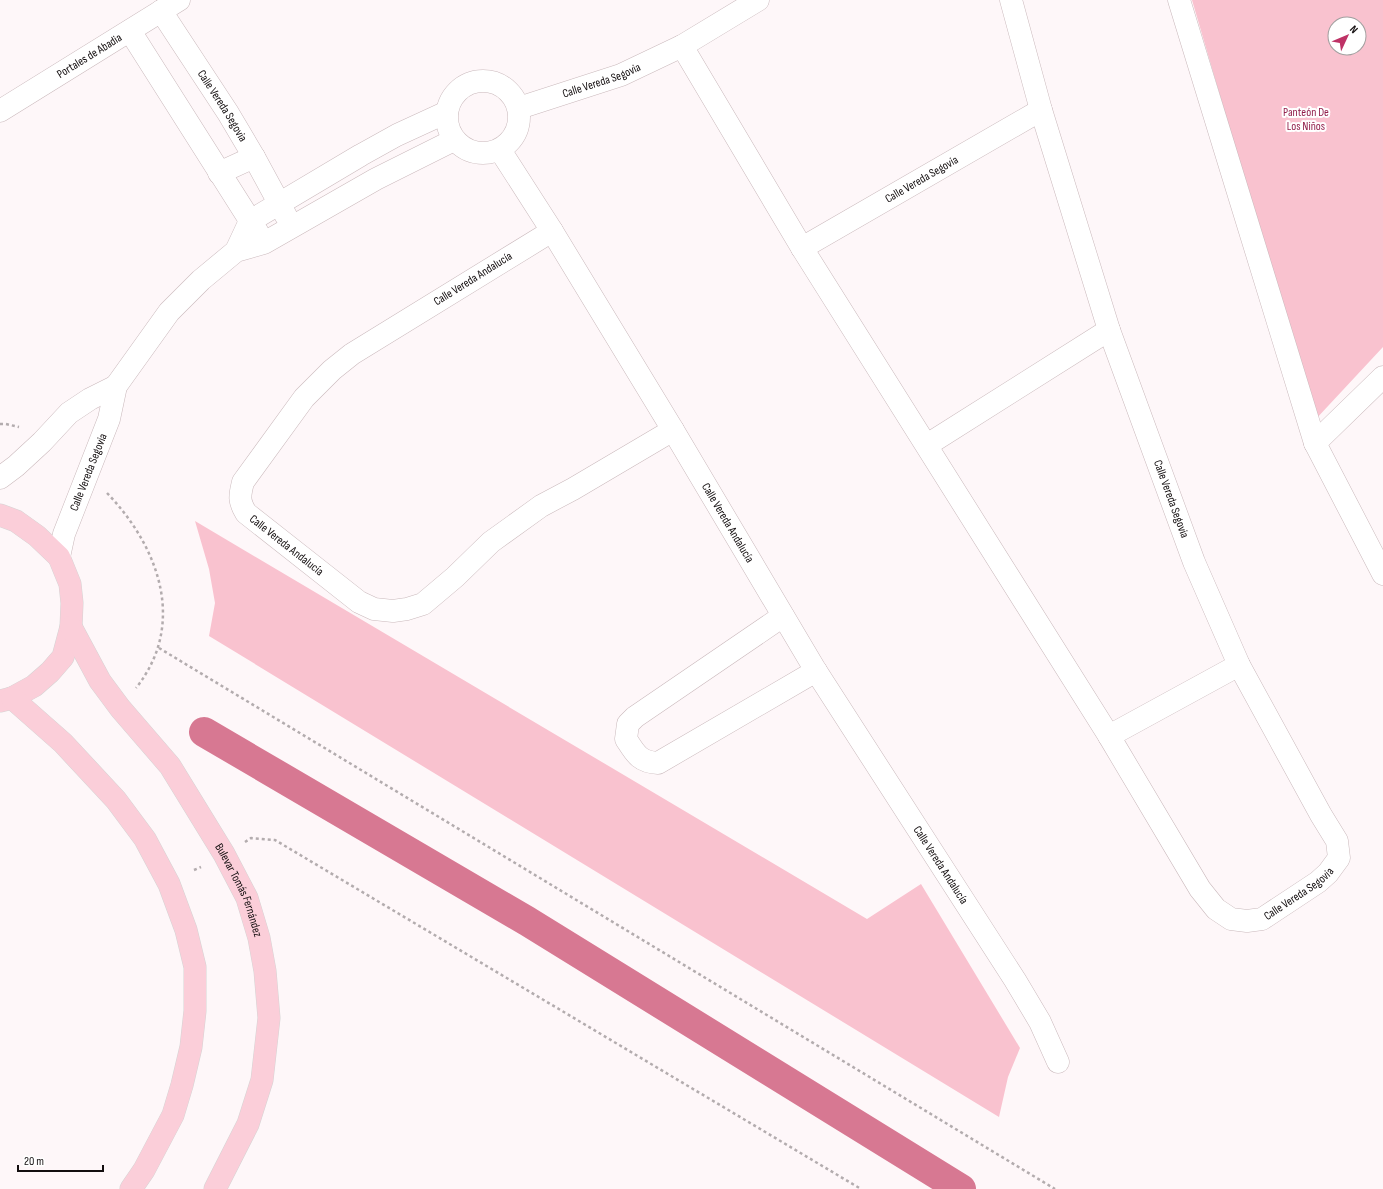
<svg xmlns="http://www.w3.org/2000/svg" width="1383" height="1189" font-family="'Sofia Sans Condensed',sans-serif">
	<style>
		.green { fill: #f9c2cf; fill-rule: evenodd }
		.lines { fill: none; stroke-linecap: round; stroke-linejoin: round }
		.canal { stroke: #d77892; stroke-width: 30 }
		.minor-casing { stroke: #cab9bc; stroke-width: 23 }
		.major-casing { stroke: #d5d4d4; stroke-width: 23 }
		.path { stroke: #b3acae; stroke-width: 2.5; stroke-dasharray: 3 3; stroke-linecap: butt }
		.minor { stroke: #fff; stroke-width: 22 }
		.major { stroke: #fbced9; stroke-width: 22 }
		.labels { text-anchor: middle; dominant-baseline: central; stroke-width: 4; stroke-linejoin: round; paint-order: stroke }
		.street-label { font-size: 12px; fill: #130e0f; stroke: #fff }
		.park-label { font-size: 12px; fill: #911f4b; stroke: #fff }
	</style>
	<rect width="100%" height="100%" fill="#fef7f9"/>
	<!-- green -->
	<g class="green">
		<path d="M1192,0H1383V347L1315,420ZM1335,24H1359V48H1335Z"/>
		<polygon points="195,521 867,919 921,884 1020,1048 1008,1077 999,1117 209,636 215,603 209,569"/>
	</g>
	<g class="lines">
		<!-- canal -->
		<polyline class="canal" points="204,732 527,921 961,1189"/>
		<!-- minor casing -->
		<g class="minor-casing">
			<g id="minor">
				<polyline points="1179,0 1315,443"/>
				<path id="s1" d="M161,11L228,113L254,157L286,216"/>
				<polyline points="130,31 258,233"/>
				<path id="s2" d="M682,46L802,248L1109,736L1200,889L1216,909L1231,919L1247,921L1262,919L1318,882L1328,873L1339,858L1337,841L1321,815L1239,665L1194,562L1109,330L1041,110L1011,0"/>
				<circle cx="483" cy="117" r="36"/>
				<path id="s3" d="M519,108L621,75L682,46L758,0"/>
				<path id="s4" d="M0,111L179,0"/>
				<path id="s5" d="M500,150L552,231L673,430L816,671L1015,980L1040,1022L1058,1062"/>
				<polyline points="219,173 254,157"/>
				<path id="s6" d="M552,231L352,354L332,370L304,398L243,482C240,495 238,500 246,513L359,602L374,609L393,611L407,609L423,604L455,577L491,542L541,506L573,489L673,430"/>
				<path id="s7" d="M802,248L1041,110"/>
				<polyline points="236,251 250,221 361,155 397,135 447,112"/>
				<polyline points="1383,377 1315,443 1383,574"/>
				<polyline points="927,445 1109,330"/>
				<polyline points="0,478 16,466 42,442 69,413 90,399 116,386"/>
				<path id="s8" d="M59,557L64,534L109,419L116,386L169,312L201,280L236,251L264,243L376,179L454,140"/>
				<path d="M783,616L635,717L628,724L626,739C635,753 639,762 658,763L816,671"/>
				<polyline points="1109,736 1239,665"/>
			</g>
		</g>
		<!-- major casing -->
		<g class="major-casing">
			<g id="major">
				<polyline points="0,515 16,521 37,536 59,557 70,584 72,603 71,627 63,657 50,672 34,686 12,698 0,701"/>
				<path id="s9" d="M71,627L100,681L120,708L170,766L224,854L247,898L259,938L265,971L269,1018L262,1080L248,1124L215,1189"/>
				<polyline points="12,698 63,743 116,800 145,839 169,884 186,930 195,967 195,1011 191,1047 182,1085 173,1115 144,1170 131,1189"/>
			</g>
		</g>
		<!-- path -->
		<g class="path">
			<polyline points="0,424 6,424 19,427"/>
			<path d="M107,493C159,547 187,624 136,688"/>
			<polyline points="159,648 1055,1189"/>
			<polyline points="245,842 251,838 275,840 861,1189"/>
			<polyline points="194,870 201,867"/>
		</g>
		<!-- minor -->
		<use href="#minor" class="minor"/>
		<!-- major -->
		<use href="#major" class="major"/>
	</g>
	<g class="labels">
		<!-- street labels -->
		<g class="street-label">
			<text stroke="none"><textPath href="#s4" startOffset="105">Portales de Abadia</textPath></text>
			<text stroke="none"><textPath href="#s3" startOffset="87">Calle Vereda Segovia</textPath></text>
			<text stroke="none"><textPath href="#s1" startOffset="113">Calle Vereda Segovia</textPath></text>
			<text stroke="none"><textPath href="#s7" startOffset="138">Calle Vereda Segovia</textPath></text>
			<text transform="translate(473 279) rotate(-32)">Calle Vereda Andalucía</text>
			<text stroke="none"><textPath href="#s8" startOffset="90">Calle Vereda Segovia</textPath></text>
			<text transform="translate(1171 499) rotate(70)">Calle Vereda Segovia</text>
			<text stroke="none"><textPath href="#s5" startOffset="437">Calle Vereda Andalucía</textPath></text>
			<text stroke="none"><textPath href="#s6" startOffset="488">Calle Vereda Andalucía</textPath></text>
			<text stroke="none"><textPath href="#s5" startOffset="840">Calle Vereda Andalucía</textPath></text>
			<text stroke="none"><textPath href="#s9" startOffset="314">Bulevar Tomás Fernández</textPath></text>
			<text stroke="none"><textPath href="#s2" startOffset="1109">Calle Vereda Segovia</textPath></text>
		</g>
		<!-- park labels -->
		<g class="park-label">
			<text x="1306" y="112">Panteón De<tspan x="1306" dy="14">Los Niños</tspan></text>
		</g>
	</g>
	<!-- north arrow -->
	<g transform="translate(1347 36) rotate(46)"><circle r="19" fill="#ffffff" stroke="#a19f9f"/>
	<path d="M0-3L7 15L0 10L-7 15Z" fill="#be3266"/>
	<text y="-6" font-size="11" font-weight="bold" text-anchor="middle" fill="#130e0f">N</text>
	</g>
	<!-- scale -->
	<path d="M18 1165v6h85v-6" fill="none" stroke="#130e0f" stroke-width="2"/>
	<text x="24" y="1165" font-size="12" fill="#130e0f" stroke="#ffffff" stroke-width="3" paint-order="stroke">20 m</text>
</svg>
